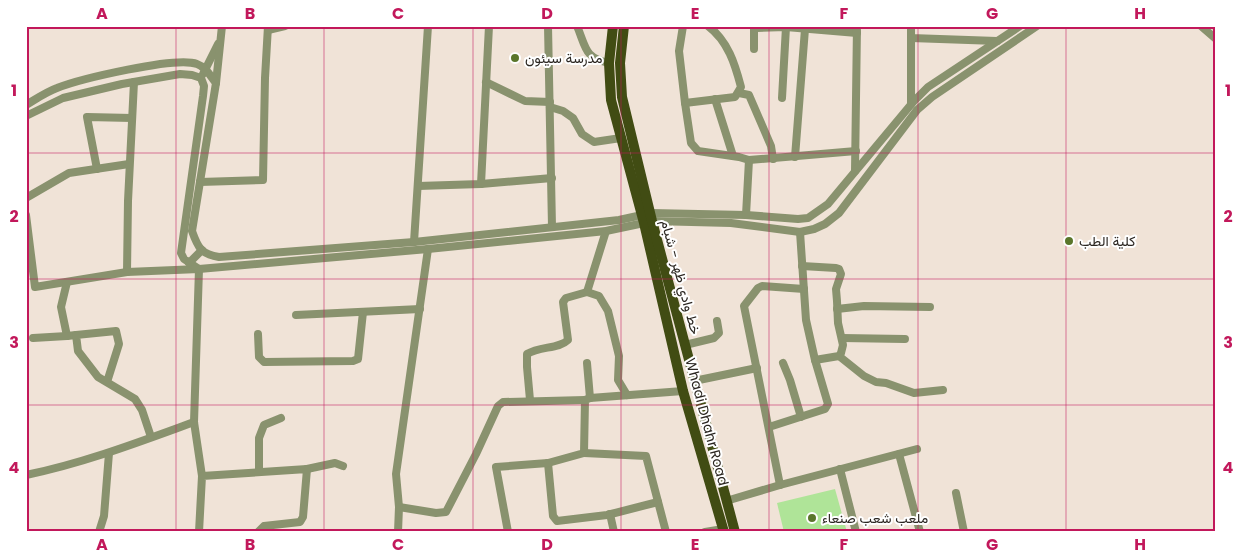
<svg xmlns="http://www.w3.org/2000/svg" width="1242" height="558" font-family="Poppins,Vazirmatn,sans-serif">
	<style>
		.grass { fill: #afe498 }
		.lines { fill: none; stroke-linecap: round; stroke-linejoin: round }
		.minor { stroke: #89926e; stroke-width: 8 }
		.major { stroke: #414c13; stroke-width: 10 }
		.grid { fill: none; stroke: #c2185b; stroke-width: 1; stroke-opacity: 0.55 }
		.poi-dot { fill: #5a762b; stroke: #fff; stroke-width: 2 }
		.labels { text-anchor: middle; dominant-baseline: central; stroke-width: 4; stroke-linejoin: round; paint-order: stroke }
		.poi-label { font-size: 14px; fill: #2b2621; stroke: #fff; text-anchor: start }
		.street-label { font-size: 14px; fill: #2b2621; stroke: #fff }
		.neatline { fill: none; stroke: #c2185b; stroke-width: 2 }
		.grid-label { font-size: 16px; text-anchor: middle; font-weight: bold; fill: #c2185b }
	</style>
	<rect width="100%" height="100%" fill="#f0e3d7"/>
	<!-- grass -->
	<polygon class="grass" points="835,489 847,532 784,532 777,503"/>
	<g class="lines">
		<!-- minor -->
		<g class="minor">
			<polyline points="548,26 552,227"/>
			<path d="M577,26C586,47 584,58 609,63"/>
			<polyline points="683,26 679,51 685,103 691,143 698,151 739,157 749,160 856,151"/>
			<polyline points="911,26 911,38 997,41"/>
			<polyline points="1201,26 1216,39"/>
			<polyline points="1215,26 1216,27"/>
			<polyline points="268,30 285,26"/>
			<polyline points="911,38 911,104"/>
			<polyline points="754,49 754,29 757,28 786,27 857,33"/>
			<polyline points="203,74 218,44"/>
			<polyline points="134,82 128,201 127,272 199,269 194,422 202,476"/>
			<polyline points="486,82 525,101 550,102"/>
			<polyline points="216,83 222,26"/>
			<polyline points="739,93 749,95 771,146 773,159"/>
			<polyline points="782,98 786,27"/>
			<polyline points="715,99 733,156"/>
			<path d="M685,103L735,97L741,87C735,64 728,41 708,26"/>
			<path d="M26,105C36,99 46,92 57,88C80,79 176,56 197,64C206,67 211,77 216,83L192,231C198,248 201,254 219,257L414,242L619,220L642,215"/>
			<polyline points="550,107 563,111 573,118 582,134 594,142 621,138"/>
			<polyline points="26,116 63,98 122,84 180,74 192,75 201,78 204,86 203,96 181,253 184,259 199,269 428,249 606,231 644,223"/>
			<polyline points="795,157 805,29"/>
			<polyline points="97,169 87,117 132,118"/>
			<polyline points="855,171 857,26"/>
			<polyline points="200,182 263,180 265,78 268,26"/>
			<polyline points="481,184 489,26"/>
			<polyline points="418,186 481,184 552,178"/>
			<polyline points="26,198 69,173 129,164"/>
			<polyline points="651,213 746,215 798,219 808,218 828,204 914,101 928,87 1020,26"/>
			<polyline points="26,215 35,287 127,272"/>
			<polyline points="746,215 749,160"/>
			<polyline points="652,221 731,223 800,232 814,229 825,224 839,213 917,110 932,97 1037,26"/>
			<polyline points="414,242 428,26"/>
			<polyline points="189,263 202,250"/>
			<polyline points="802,266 836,268 839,269 841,274 836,289 837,301 838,323 843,345 841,353 839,356 815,360"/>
			<polyline points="67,282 61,307 67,336 76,335"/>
			<polyline points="587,292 606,231"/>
			<polyline points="837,309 864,306 930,307"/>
			<polyline points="296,315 420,309"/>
			<polyline points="258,334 259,357 264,362 353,361 358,359 363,312"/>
			<polyline points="33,338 67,336"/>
			<polyline points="842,338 905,339"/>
			<polyline points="685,345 714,338 719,333 717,321"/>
			<polyline points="839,356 864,376 876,382 886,383 914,393 943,390"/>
			<polyline points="587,363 590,398"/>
			<polyline points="783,363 790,380 801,417"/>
			<polyline points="694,381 757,368"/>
			<polyline points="107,382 119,344 116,331 76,335 78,351 98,377 135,399 142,410 151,437"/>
			<path d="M530,400L527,367V354C540,346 559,349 568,340L563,302L566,298L587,292L599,296L608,311L619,356L618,380L627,395"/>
			<polyline points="769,427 825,409 828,404 815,360 806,320 800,232"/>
			<polyline points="584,453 646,456 666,532"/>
			<polyline points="899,454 920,532"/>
			<polyline points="548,463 553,516 557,521 607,515 658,502"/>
			<polyline points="307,469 335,463 343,466"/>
			<polyline points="840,469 856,532"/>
			<polyline points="259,472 259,438 264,425 281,418"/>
			<path d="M26,475C84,463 139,442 194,422"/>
			<polyline points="780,485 744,306 758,288 762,286 804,289"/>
			<polyline points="956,493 964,532"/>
			<polyline points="726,501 780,485 917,449"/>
			<polyline points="399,507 436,513 446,512 476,454 498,406 503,402 585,400"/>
			<polyline points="610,514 614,532"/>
			<polyline points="99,532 104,516 109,453"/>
			<polyline points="199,532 202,476 307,469 303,517 300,522 264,526 258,532"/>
			<polyline points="398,532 399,507 396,474 428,249"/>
			<polyline points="508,532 496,467 548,463 584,453 585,400 590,398 683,391"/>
			<polyline points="705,532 723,529"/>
		</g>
		<!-- major -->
		<g class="major">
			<polyline points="613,26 609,63 611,100 644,223 683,391 724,532"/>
			<polyline points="624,26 620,63 622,97 652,221 735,532"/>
		</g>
	</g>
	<!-- grid -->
	<path class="grid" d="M176,26V532M324,26V532M473,26V532M621,26V532M769,26V532M918,26V532M1066,26V532M26,153H1216M26,279H1216M26,405H1216"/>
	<!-- markers -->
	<g class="poi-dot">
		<circle cx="515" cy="58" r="5"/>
		<circle cx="1069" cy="241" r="5"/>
		<circle cx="812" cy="518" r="5"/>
	</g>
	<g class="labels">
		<!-- poi labels -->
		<g class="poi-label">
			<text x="525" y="58">مدرسة سيئون</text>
			<text x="1079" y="241">كلية الطب</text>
			<text x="822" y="518">ملعب شعب صنعاء</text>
		</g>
		<!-- street labels -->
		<g class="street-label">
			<text transform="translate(681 277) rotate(75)">خط وادي ظهر - شبام</text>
			<text transform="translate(707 422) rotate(75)">Whadi Dhahr Road</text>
		</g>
	</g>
	<!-- border -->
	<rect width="1242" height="558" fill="none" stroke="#ffffff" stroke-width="55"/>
	<rect x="28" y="28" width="1186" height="502" class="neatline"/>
	<g class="grid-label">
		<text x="102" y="19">A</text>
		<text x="250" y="19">B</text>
		<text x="398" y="19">C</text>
		<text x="547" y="19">D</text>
		<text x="695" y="19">E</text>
		<text x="844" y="19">F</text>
		<text x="992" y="19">G</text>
		<text x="1140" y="19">H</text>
		<text x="14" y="96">1</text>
		<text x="1228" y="96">1</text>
		<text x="14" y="222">2</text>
		<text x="1228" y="222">2</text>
		<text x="14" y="348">3</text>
		<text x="1228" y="348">3</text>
		<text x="14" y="473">4</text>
		<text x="1228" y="473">4</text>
		<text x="102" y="550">A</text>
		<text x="250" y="550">B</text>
		<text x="398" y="550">C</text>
		<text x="547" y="550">D</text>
		<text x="695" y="550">E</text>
		<text x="844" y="550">F</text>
		<text x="992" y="550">G</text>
		<text x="1140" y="550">H</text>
	</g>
</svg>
